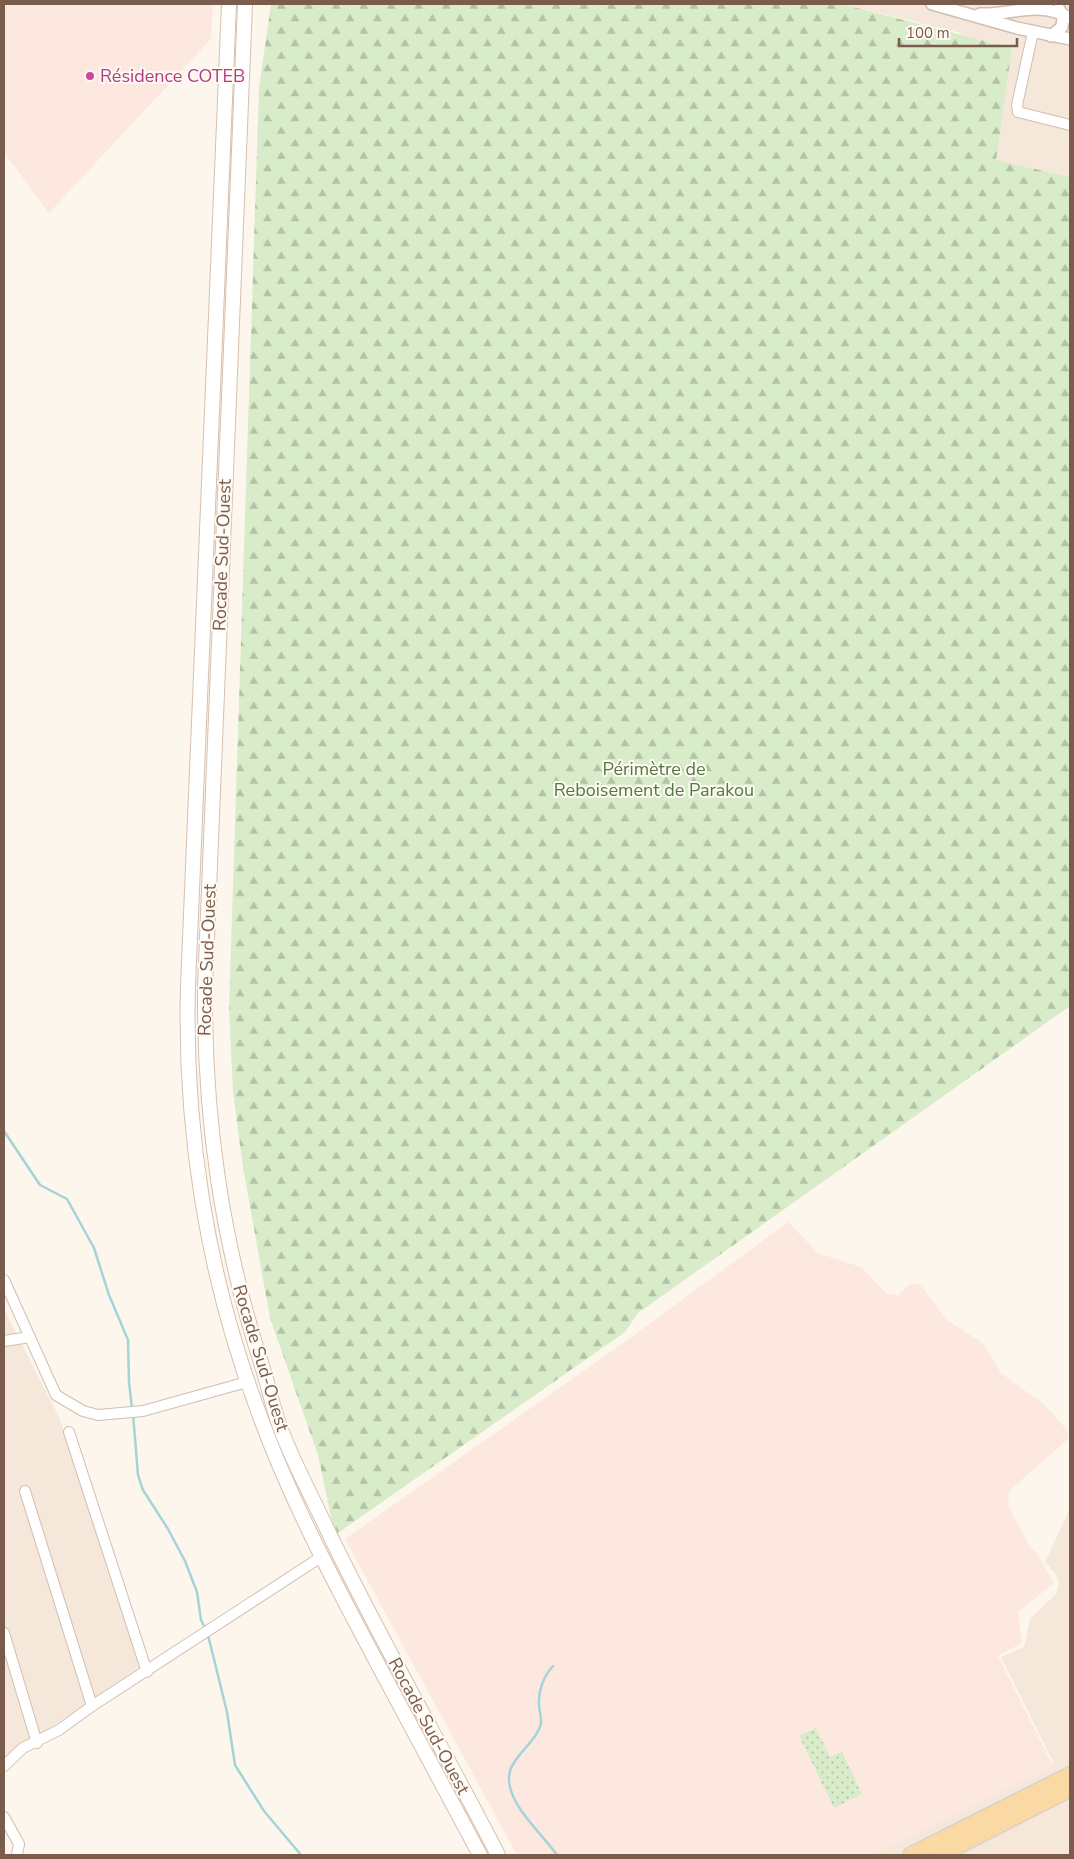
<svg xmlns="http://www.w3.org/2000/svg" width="1074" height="1859" font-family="'Nunito Sans',sans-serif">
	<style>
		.residential { fill: #f5e8da }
		.commercial { fill: #fde8e0 }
		.forest { fill: url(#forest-firs) }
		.garden { fill: url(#garden-dots) }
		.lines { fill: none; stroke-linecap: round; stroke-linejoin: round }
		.stream { stroke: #a5d3da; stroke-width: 2.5 }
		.minor-casing { stroke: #d1beb0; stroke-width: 12 }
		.tertiary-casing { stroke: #d1beb0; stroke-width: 14 }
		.secondary-casing { stroke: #d6c0b0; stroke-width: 16 }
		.primary-casing { stroke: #dad1cd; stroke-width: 18 }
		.minor { stroke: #fff; stroke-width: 10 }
		.tertiary { stroke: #fff; stroke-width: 11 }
		.secondary { stroke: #fff; stroke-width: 14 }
		.primary { stroke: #fbd9a5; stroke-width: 15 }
		.hotel-dot { fill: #d1479c; stroke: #fffaf3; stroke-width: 2 }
		.labels { text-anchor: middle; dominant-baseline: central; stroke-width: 4; stroke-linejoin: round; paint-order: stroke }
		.hotel-label { font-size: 18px; fill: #b23c85; stroke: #fffaf3; text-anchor: start }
		.street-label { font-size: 18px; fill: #7a5c4d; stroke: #fffaf3 }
		.park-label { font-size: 18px; fill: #537a41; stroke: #fffaf3 }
	</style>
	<defs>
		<pattern id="forest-firs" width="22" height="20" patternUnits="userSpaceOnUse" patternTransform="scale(1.25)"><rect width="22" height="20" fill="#d8ecc9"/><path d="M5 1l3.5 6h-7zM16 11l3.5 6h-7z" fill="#b4c2a5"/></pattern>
		<pattern id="garden-dots" width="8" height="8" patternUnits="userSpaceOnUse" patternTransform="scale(1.25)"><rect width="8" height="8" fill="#d8ecc9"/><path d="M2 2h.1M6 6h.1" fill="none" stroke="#b4c2a5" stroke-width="1.8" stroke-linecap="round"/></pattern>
	</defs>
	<rect width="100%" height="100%" fill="#fdf6ec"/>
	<!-- residential -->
	<g class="residential">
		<polygon points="842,4 1070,4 1070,177 996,160 961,33"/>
		<polygon points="4,1309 60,1419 140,1667 4,1759"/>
		<polygon points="1070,1508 1070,1855 865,1855 1053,1762 1001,1657 1024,1647 1030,1619 1056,1594 1059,1583 1055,1573 1045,1562"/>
	</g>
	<!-- commercial -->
	<g class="commercial">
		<polygon points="4,4 213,4 211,39 49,213 4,152"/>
		<polygon points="788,1222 818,1253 861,1267 887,1294 898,1295 911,1284 917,1284 922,1287 946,1319 984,1344 1001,1373 1046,1406 1068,1431 1069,1437 1065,1442 1011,1489 1008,1496 1009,1507 1030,1547 1037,1553 1054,1583 1018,1612 1022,1643 998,1656 1053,1766 873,1855 517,1855 345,1539 633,1336"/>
	</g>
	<!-- forest -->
	<polygon class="forest" points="271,4 842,4 1012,48 996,160 1070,177 1070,1006 638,1313 625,1332 335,1535 318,1455 270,1318 243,1167 233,1092 229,1008 259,88"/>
	<!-- garden -->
	<polygon class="garden" points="816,1728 830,1757 842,1752 862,1794 834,1808 799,1736"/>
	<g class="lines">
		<!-- stream -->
		<g class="stream">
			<polyline points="4,1131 40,1185 67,1199 94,1248 109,1295 128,1340 129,1382 132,1409"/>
			<polyline points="133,1414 138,1475 143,1490 168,1529 185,1561 197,1592 201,1620 206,1630"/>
			<polyline points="208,1635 227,1712 235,1765 264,1811 301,1855"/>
			<path d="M553,1666C544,1676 538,1690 539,1704C539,1712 543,1720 540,1727C534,1743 518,1752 511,1768C499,1797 541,1832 557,1855"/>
		</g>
		<!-- minor casing -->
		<g class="minor-casing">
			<g id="minor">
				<polyline points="1033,32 1017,105 1018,112 1070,125"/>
				<polyline points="4,1280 56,1395 83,1411 98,1415 143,1411 247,1382"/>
				<polyline points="4,1341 30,1337"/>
				<polyline points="69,1432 147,1672"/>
				<polyline points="25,1491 92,1706"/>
				<polyline points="4,1633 37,1743"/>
				<polyline points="4,1766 23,1748 59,1730 92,1706 321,1557"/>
				<polyline points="4,1817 19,1844 17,1855"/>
			</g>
		</g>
		<!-- tertiary casing -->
		<g class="tertiary-casing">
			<g id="tertiary">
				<polyline points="932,4 1017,28 1070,39"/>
				<path d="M980,14C1014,15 1039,0 1070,18"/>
				<polyline points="1051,36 1062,27 1063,17 1059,9"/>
			</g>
		</g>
		<!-- secondary casing -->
		<g class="secondary-casing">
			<g id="secondary">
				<path d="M229,4L188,986C184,1128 207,1275 257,1408C288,1495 331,1576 374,1657C410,1723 445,1789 480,1855"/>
				<path d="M245,4L205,988C204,1120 222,1243 263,1369C269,1388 273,1408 280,1427C293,1462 311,1495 327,1529C380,1640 442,1746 498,1855"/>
			</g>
		</g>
		<!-- primary casing -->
		<g class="primary-casing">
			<g id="primary">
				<polyline points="911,1855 1070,1775"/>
				<polyline points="940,1855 1070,1789"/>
			</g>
		</g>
		<!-- minor -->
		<use href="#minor" class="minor"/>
		<!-- tertiary -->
		<use href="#tertiary" class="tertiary"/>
		<!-- secondary -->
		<use href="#secondary" class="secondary"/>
		<!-- primary -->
		<use href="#primary" class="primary"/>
	</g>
	<!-- markers -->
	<circle class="hotel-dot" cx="90" cy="76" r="5"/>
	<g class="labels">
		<!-- hotel labels -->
		<g class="hotel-label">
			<text x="100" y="76">Résidence COTEB</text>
		</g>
		<!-- street labels -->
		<g class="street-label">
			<text transform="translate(222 555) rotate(-88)">Rocade Sud-Ouest</text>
			<text transform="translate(207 960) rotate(-88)">Rocade Sud-Ouest</text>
			<text transform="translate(261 1358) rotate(73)">Rocade Sud-Ouest</text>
			<text transform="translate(429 1726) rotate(62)">Rocade Sud-Ouest</text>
		</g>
		<!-- park labels -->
		<g class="park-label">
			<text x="654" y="769">Périmètre de<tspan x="654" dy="21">Reboisement de Parakou</tspan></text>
		</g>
	</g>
	<!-- border -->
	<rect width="1074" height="1859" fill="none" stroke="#7a5c4d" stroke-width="10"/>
	<!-- scale -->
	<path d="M899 38v8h118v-8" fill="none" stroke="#7a5c4d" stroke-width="2.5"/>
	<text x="906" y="38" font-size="15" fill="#7a5c4d" stroke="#fffaf3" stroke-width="4" paint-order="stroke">100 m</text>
</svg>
